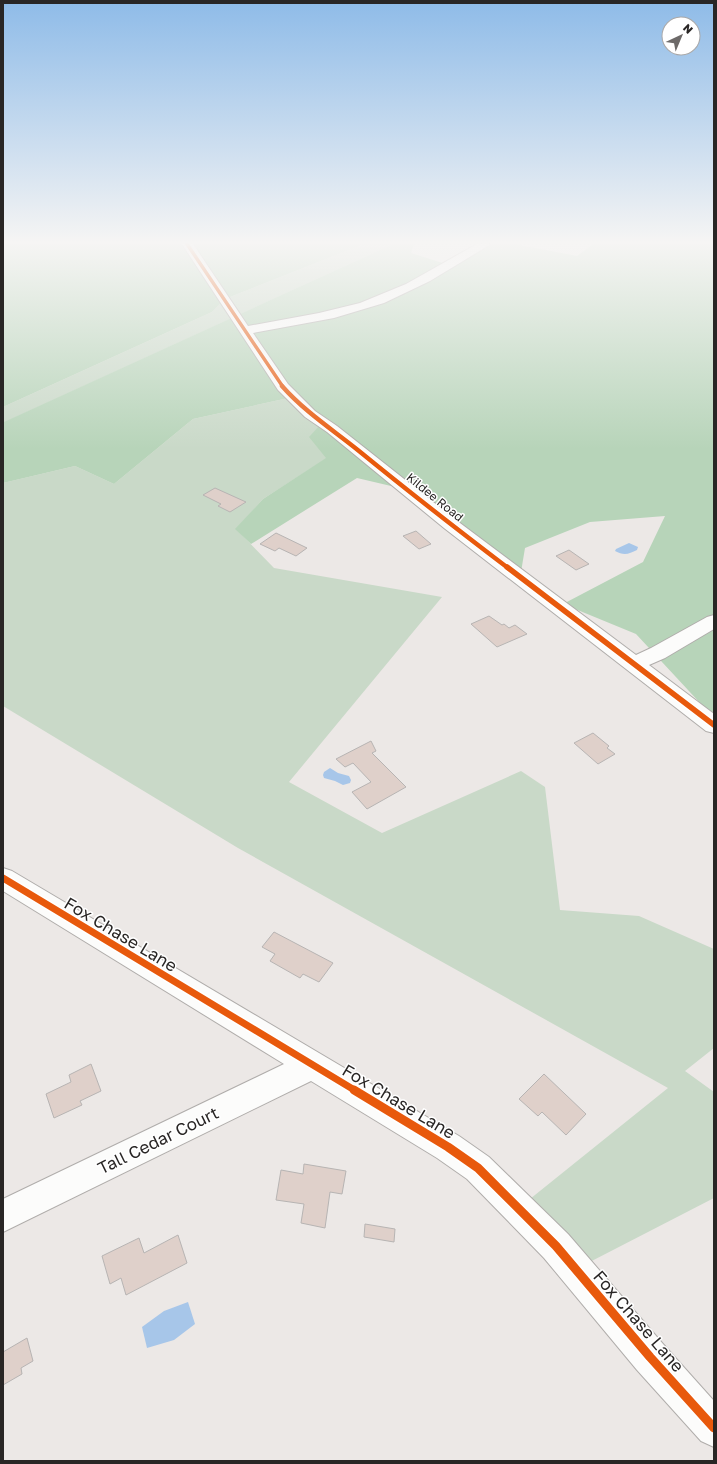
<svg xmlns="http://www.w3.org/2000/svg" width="717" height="1464" font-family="'Golos Text',sans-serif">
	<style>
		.green { fill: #c9d9c8 }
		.forest { fill: #b7d4b9 }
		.water { fill: #a7c6e9 }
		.building { fill: #dfd0ca; stroke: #b7b4b3 }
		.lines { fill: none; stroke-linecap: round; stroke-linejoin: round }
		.minor-casing { stroke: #b0adab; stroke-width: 2 }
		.minor { fill: #fcfcfb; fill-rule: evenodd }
		.cycleway-far4-casing { stroke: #fff; stroke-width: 5 }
		.cycleway-far3-casing { stroke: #fff; stroke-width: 6 }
		.cycleway-far2-casing { stroke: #fff; stroke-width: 8 }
		.cycleway-far1-casing { stroke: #fff; stroke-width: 10 }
		.cycleway-casing { stroke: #fff; stroke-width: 12 }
		.cycleway-far4 { stroke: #e8590c; stroke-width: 3.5 }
		.cycleway-far3 { stroke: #e8590c; stroke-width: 4.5 }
		.cycleway-far2 { stroke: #e8590c; stroke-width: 5.5 }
		.cycleway-far1 { stroke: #e8590c; stroke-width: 7 }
		.cycleway { stroke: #e8590c; stroke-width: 9 }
		.labels { text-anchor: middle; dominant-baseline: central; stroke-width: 3; stroke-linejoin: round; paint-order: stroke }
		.far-street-label { font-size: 12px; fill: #292625; stroke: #fff }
		.near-street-label { font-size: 17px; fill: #292625; stroke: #fff }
	</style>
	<rect width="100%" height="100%" fill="#ece8e6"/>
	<!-- green -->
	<g class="green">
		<polygon points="364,244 393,244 3,423 3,407 212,312 225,299"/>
		<polygon points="293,397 321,424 327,458 263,499 236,529 274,568 442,597 289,782 382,833 521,771 545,787 560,910 639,916 714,949 714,1048 685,1071 714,1092 714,1198 582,1266 525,1203 668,1088 238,848 3,706 3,483 75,466 114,484 193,419"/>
	</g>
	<!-- forest -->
	<g class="forest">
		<polygon points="3,244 364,244 225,299 212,312 3,407"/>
		<polygon points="393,244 414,244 411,253 449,265 485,244 515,244 577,256 593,244 714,244 714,718 636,634 563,604 643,562 665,516 590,522 525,548 521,572 408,490 357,478 251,544 235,529 263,499 326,458 309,437 321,424 293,397 193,419 114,484 75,466 3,483 4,422"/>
	</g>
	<!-- water -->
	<g class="water">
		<path d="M629,543L638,547L637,550C629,554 624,556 615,551L616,549Z"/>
		<polygon points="330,768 338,773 349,776 351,780 350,783 343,785 335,781 324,778 323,775 324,772"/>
		<polygon points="188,1302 195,1324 174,1340 147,1348 142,1327 164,1311"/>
	</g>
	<!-- building -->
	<g class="building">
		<polygon points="215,488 246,502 230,512 218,506 221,504 203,495"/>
		<polygon points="416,531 431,544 419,549 403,536"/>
		<polygon points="276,533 307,548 296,556 279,548 275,551 260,544"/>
		<polygon points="569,550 589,564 576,570 556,556"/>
		<polygon points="489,616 502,625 504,624 509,628 515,625 527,634 497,647 471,624"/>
		<polygon points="593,733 609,746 607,748 615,754 598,764 574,743"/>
		<polygon points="371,741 376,751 372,753 406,787 367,809 352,792 371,782 353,763 345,767 336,759"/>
		<polygon points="274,932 333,963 319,982 303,974 300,978 270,961 275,954 262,947"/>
		<polygon points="91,1064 101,1091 80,1101 82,1105 54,1118 46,1094 71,1082 69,1075"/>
		<polygon points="544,1074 586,1114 566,1135 542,1112 538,1116 519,1099"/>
		<polygon points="304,1164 346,1171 342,1194 330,1192 325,1228 301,1223 304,1204 276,1200 281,1170 303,1174"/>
		<polygon points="365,1224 395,1229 394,1242 364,1237"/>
		<polygon points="178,1235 187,1263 126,1295 121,1278 110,1284 102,1256 139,1238 144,1253"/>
		<polygon points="27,1338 33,1361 21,1368 22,1374 3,1385 3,1352"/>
	</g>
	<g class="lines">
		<!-- minor casing -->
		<g class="minor-casing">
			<g id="minor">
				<polygon points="182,244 193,244 248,326 319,313 360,303 406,284 477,244 491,244 430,281 384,303 334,318 253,333 288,384 315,411 337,426 456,520 636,655 651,648 707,617 714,615 714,629 665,658 649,665 714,714 714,733 706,731 444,528 327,432 305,417 278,390"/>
				<polygon points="3,868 12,871 459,1136 489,1157 568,1234 663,1344 714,1401 714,1447 701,1441 637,1370 544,1258 467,1179 437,1158 311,1081 3,1232 3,1199 284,1064 3,891"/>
			</g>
		</g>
		<!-- minor -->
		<use href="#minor" class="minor"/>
		<!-- cycleway-far4 casing -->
		<g class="cycleway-far4-casing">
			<polyline id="cycleway-far4" points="187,244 283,387"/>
		</g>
		<!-- cycleway-far3 casing -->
		<g class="cycleway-far3-casing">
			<path id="cycleway-far3" d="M282,386C305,412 333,430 359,451C408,491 458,530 508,568"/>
		</g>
		<!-- cycleway-far2 casing -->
		<g class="cycleway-far2-casing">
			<polyline id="cycleway-far2" points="507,567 714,725"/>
		</g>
		<!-- cycleway-far1 casing -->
		<g class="cycleway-far1-casing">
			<polyline id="cycleway-far1" points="3,878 356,1091"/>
		</g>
		<!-- cycleway casing -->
		<g class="cycleway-casing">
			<polyline id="cycleway" points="354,1090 448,1147 478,1168 556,1246 650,1357 714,1428"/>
		</g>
		<!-- cycleway-far4 -->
		<use href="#cycleway-far4" class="cycleway-far4"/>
		<!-- cycleway-far3 -->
		<use href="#cycleway-far3" class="cycleway-far3"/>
		<!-- cycleway-far2 -->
		<use href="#cycleway-far2" class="cycleway-far2"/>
		<!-- cycleway-far1 -->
		<use href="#cycleway-far1" class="cycleway-far1"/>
		<!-- cycleway -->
		<use href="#cycleway" class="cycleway"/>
	</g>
	<!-- sky -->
	<linearGradient id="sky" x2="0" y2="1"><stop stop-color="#8ebbe8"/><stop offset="0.54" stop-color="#f6f5f4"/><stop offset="1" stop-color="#f6f5f4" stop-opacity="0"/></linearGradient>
	<rect width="717" height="449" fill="url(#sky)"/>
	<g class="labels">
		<!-- far-street labels -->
		<g class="far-street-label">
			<text transform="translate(435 497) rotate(39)">Kildee Road</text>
		</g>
		<!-- near-street labels -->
		<g class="near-street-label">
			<text transform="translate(121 934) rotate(31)">Fox Chase Lane</text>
			<text transform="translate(399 1101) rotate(31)">Fox Chase Lane</text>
			<text transform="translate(158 1140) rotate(-26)">Tall Cedar Court</text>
			<text transform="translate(639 1321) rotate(49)">Fox Chase Lane</text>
		</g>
	</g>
	<!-- border -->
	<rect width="717" height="1464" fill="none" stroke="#292625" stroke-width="8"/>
	<!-- north arrow -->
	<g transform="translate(681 36) rotate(44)"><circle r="19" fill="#ffffff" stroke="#a9a8a8"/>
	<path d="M0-3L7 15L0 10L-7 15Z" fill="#6d6a69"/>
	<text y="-6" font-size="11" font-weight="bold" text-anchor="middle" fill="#292625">N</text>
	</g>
</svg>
